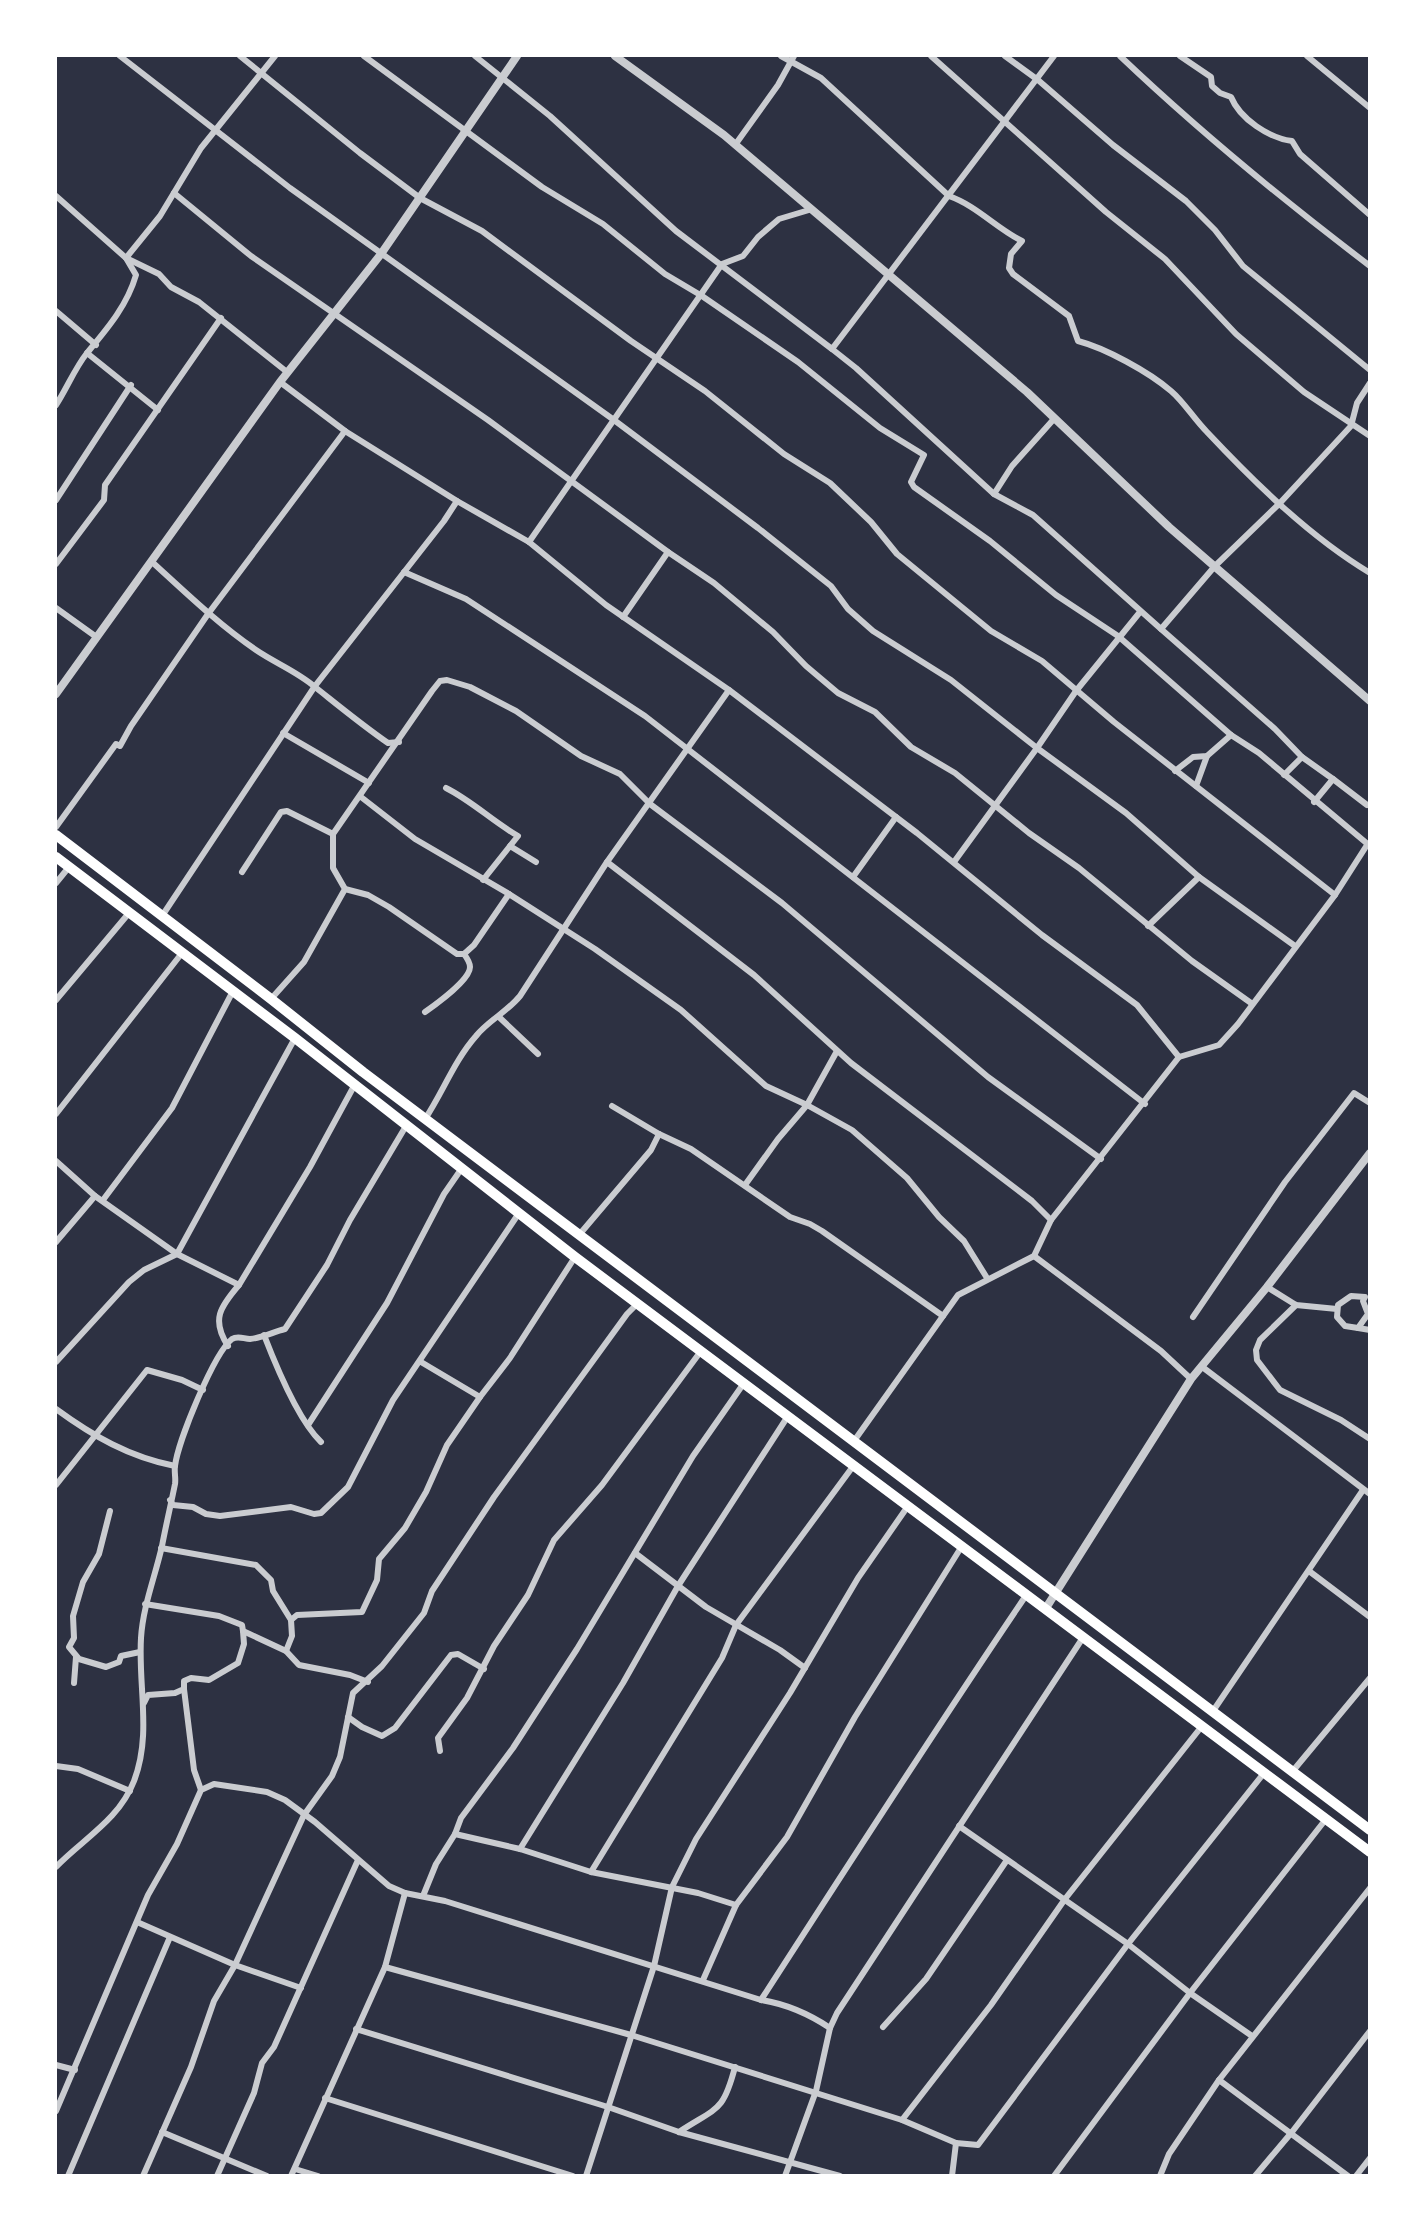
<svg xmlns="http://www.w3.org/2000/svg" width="1425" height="2231" font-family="'Roboto Condensed',sans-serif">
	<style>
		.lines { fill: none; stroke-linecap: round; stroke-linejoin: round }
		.minor { stroke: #caccd0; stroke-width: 6 }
		.tertiary { stroke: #caccd0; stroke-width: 8 }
		.trunk { stroke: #fff; stroke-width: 10 }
	</style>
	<rect width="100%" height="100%" fill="#2d3142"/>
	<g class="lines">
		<!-- minor -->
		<g class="minor">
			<polyline points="120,56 290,188 614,420 758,528 831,586 848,609 873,631 951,680 1037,748 954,862"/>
			<polyline points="240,56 360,153 420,198 482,231 631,341 705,391 784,454 830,483 871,522 897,554 991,631 1042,661 1114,722 1335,895"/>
			<polyline points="364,56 542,187 603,224 665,274 702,296 798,362 880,428 924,455 911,482 914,487 990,541 1056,595 1118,636 1231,735 1259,753 1370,846"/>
			<polyline points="475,56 550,116 676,231 832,349 1054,56"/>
			<path d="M781,56L821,78L949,196C977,206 996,228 1022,241L1011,254L1009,268L1013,274L1069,316L1078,341C1105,348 1149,372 1171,391C1184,402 1194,419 1207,432C1255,483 1310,537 1370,573"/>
			<polyline points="931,56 1106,212 1165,259 1236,334 1304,392 1370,436"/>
			<polyline points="1005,56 1038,80 1113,145 1186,201 1215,230 1243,266 1370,370"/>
			<path d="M1120,56C1199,131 1283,200 1370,266"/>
			<path d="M1180,56L1211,77L1212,86L1220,93L1231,97C1240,119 1269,138 1292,141L1300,154L1370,215"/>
			<polyline points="1307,56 1370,108"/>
			<polyline points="735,145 778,85 794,56"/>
			<polyline points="174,193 251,256 488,420 668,552 714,583 773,632 806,666 838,693 875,712 911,747 955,773 1029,833 1079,868 1192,961 1251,1003"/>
			<polyline points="56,196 126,258 159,274 171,287 199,302 287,372"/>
			<polyline points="56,311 96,345"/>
			<polyline points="832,349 856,368 994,494 1033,515 1161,629 1215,566 1280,503 1351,426 1357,403 1370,383"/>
			<polyline points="87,353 158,410"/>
			<polyline points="280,382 345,431 457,501"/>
			<path d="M56,405C67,388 75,368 87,353C107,329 127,306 136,275L126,258L160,216L201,148L275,56"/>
			<polyline points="994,494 1012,466 1053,420"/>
			<polyline points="56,500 131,385"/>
			<polyline points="529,542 722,264 743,256 758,237 779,219 809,210"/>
			<path d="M151,561C185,592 218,624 256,650C275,663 298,672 315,687C339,706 362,725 388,743L399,742"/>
			<polyline points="56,564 104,500 105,485 221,318"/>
			<polyline points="404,572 466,599 645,716 1145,1104"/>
			<polyline points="56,608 95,636"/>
			<polyline points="1140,612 1076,691 1037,748 1126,813 1199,877 1295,946"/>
			<polyline points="623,617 668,552"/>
			<polyline points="1161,629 1275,729 1302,757"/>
			<polyline points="283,733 369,783"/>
			<polyline points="1175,771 1193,757 1207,756 1231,735"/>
			<polyline points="1284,775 1302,757 1333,779 1314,802"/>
			<polyline points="1333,779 1367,805"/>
			<polyline points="1196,786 1207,756"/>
			<path d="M446,788C472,801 492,821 518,836L510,846L536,862"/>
			<polyline points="361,797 415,839 509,894 595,949 681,1010 766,1086 807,1105 837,1051"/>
			<polyline points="56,827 116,744 120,746 131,726 208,614 345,431"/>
			<polyline points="607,862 754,975 851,1063 1032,1201 1051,1220"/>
			<polyline points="242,872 281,812 287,811 333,834"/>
			<polyline points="853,877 896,817"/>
			<polyline points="483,880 510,846"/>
			<polyline points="56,883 69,867"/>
			<polyline points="345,889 368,895 389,907 457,954 464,954 474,945 509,894"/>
			<polyline points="162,916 315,686 444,521 457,501 529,542 606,605 729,690"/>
			<polyline points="1148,926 1199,877"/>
			<polyline points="271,999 304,962 345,889 333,868 333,834 432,691 440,681 447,680 470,687 516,711 581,756 620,774 650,804 782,903 988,1077 1101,1159"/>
			<polyline points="56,1000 129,913"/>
			<path d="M425,1012C435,1005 470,980 470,967C470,963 467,958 464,954"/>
			<polyline points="499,1017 538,1054"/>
			<polyline points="612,1106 659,1134 691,1149 790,1217 810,1224 822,1231 943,1316"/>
			<polyline points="56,1114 182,953"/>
			<path d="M425,1119C443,1092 454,1061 476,1036C489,1020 507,1012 520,996L607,862L729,690L917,833L1042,935L1137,1005L1179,1057"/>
			<polyline points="56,1161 95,1196 177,1254 144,1270 129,1282 56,1362"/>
			<polyline points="745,1185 778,1139 807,1105 852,1130 907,1178 939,1217 964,1241 987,1278"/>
			<polyline points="103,1200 172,1108 233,991"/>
			<polyline points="579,1235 651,1150 659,1134"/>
			<polyline points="56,1242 95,1196"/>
			<polyline points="1034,1256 1161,1351 1191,1379"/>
			<polyline points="239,1285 177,1254 295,1038"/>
			<polyline points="1267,1287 1296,1305 1337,1309"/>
			<polygon points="1351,1296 1365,1297 1363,1301 1368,1314 1358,1328 1345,1326 1337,1317 1338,1305"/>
			<polyline points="1296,1305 1260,1340 1256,1350 1257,1360 1280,1390 1341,1420 1370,1439"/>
			<polyline points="1193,1317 1285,1182 1354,1093 1370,1103"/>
			<polyline points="1358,1328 1370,1330"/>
			<path d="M264,1335C276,1366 298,1420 321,1442"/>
			<path d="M228,1346C211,1320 220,1307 239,1285L310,1167L354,1086"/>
			<polyline points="421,1362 480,1397"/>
			<polyline points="1201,1366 1370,1494"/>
			<path d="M56,1409C93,1436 129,1457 175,1466"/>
			<polyline points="308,1425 387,1303 444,1194 462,1168"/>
			<polyline points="854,1441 958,1295 1034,1256 1051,1220 1179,1057 1219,1045 1238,1024 1335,895 1367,845"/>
			<polyline points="56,1485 147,1370 182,1380 203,1390"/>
			<polyline points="170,1500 173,1505 193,1507 206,1514 220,1516 291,1507 314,1514 321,1513 348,1487 393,1400 519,1213"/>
			<polyline points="110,1511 99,1554 83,1582 73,1616 74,1638 69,1647 79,1659 106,1667 119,1662 121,1656 140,1652"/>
			<polyline points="161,1548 256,1565 271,1580 273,1591 291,1620"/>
			<polyline points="635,1553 706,1607 780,1650 805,1668"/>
			<polyline points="1309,1571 1370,1617"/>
			<polyline points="145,1604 219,1616 242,1625 243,1631 286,1651 299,1665 350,1675 368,1682"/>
			<polyline points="286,1651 292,1636 291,1620 297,1615 362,1612 377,1580 379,1559 405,1528 426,1492 447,1445 480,1397 510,1358 575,1257"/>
			<polyline points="74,1683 76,1657"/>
			<polyline points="184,1689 194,1770 201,1790"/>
			<polyline points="144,1703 148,1695 175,1693 184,1689 184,1681 191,1678 209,1680 238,1663 244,1644 243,1631"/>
			<polyline points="1213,1711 1363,1490"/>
			<polyline points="348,1717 362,1727 382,1736 395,1728 451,1655 458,1654 484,1669"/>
			<polyline points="440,1751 438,1738 467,1698 494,1646 528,1595 554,1540 602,1485 701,1351"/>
			<polyline points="56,1766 78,1769 130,1791"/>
			<polyline points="1292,1772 1370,1678"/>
			<polyline points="959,1826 1128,1944 1190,1993 1252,2036"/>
			<polyline points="455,1834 520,1849 591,1872 698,1893 736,1905"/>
			<polyline points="520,1849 623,1683 678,1586 788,1416"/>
			<path d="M56,1867C83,1839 119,1820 134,1781C152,1734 138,1687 141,1638C143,1606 155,1577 162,1546C166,1525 171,1504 175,1484C176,1478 174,1472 175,1466C178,1441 214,1353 232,1339C238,1335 244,1339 250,1339C262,1338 273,1332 285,1329L327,1265L350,1220L406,1126"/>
			<polyline points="591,1872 722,1658 736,1625 854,1465"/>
			<polyline points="423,1896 436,1864 455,1834 461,1818 513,1748 577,1649 693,1456 744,1383"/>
			<polyline points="137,1922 235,1965 301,1988"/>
			<polyline points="385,1967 405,1893"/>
			<polyline points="703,1980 736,1905 787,1837 855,1717 962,1546"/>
			<path d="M761,2000C849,1864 936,1728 1027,1594"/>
			<polyline points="883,2027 926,1979 1007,1860"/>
			<polyline points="356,2029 608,2107 679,2132 840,2176"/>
			<polyline points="56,2065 75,2070"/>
			<polyline points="1219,2080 1348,2176"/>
			<polyline points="325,2098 573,2176"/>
			<path d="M56,2111L148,1895L177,1844L201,1790L214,1784L267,1792L285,1800L315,1822L389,1886L405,1893L445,1901L761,2000C786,2004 809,2014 830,2028"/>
			<polyline points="902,2120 991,2005 1065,1899 1202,1726"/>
			<polyline points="162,2132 267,2176"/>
			<path d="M679,2132C717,2107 723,2113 735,2067"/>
			<polyline points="295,2169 318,2176"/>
			<polyline points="68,2176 170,1937"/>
			<polyline points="143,2176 191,2067 214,2001 235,1965 304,1815 332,1776 340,1757 353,1693 382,1666 424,1613 432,1591 494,1497 627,1314 637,1304"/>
			<polyline points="217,2176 254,2093 262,2063 274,2047 358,1860"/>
			<polyline points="291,2176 385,1967 631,2035 902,2120 956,2143 978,2145 1128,1944 1264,1773"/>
			<polyline points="586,2176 654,1966 672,1887 696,1839 790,1693 858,1578 908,1506"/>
			<polyline points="785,2176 816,2091 830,2028 837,2013 1084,1636"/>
			<polyline points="952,2176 956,2143"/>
			<polyline points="1054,2176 1190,1993 1326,1819"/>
			<polyline points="1160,2176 1169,2154 1219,2080 1370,1888"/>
			<polyline points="1255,2176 1292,2132 1370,2031"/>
			<polyline points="1356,2176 1370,2158"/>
		</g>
		<!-- tertiary -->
		<g class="tertiary">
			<polyline points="615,56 724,135 1027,392 1169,527 1370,701"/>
			<polyline points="56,694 280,382 381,254 517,56"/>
			<polyline points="1046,1608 1191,1379 1267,1287 1370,1153"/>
		</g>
		<!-- trunk -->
		<g class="trunk">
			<polyline points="56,835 271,999 363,1072 1370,1830"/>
			<polyline points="56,857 295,1038 575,1257 1370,1852"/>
		</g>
	</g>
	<!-- border -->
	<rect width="1425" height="2231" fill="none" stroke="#ffffff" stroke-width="114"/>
</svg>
